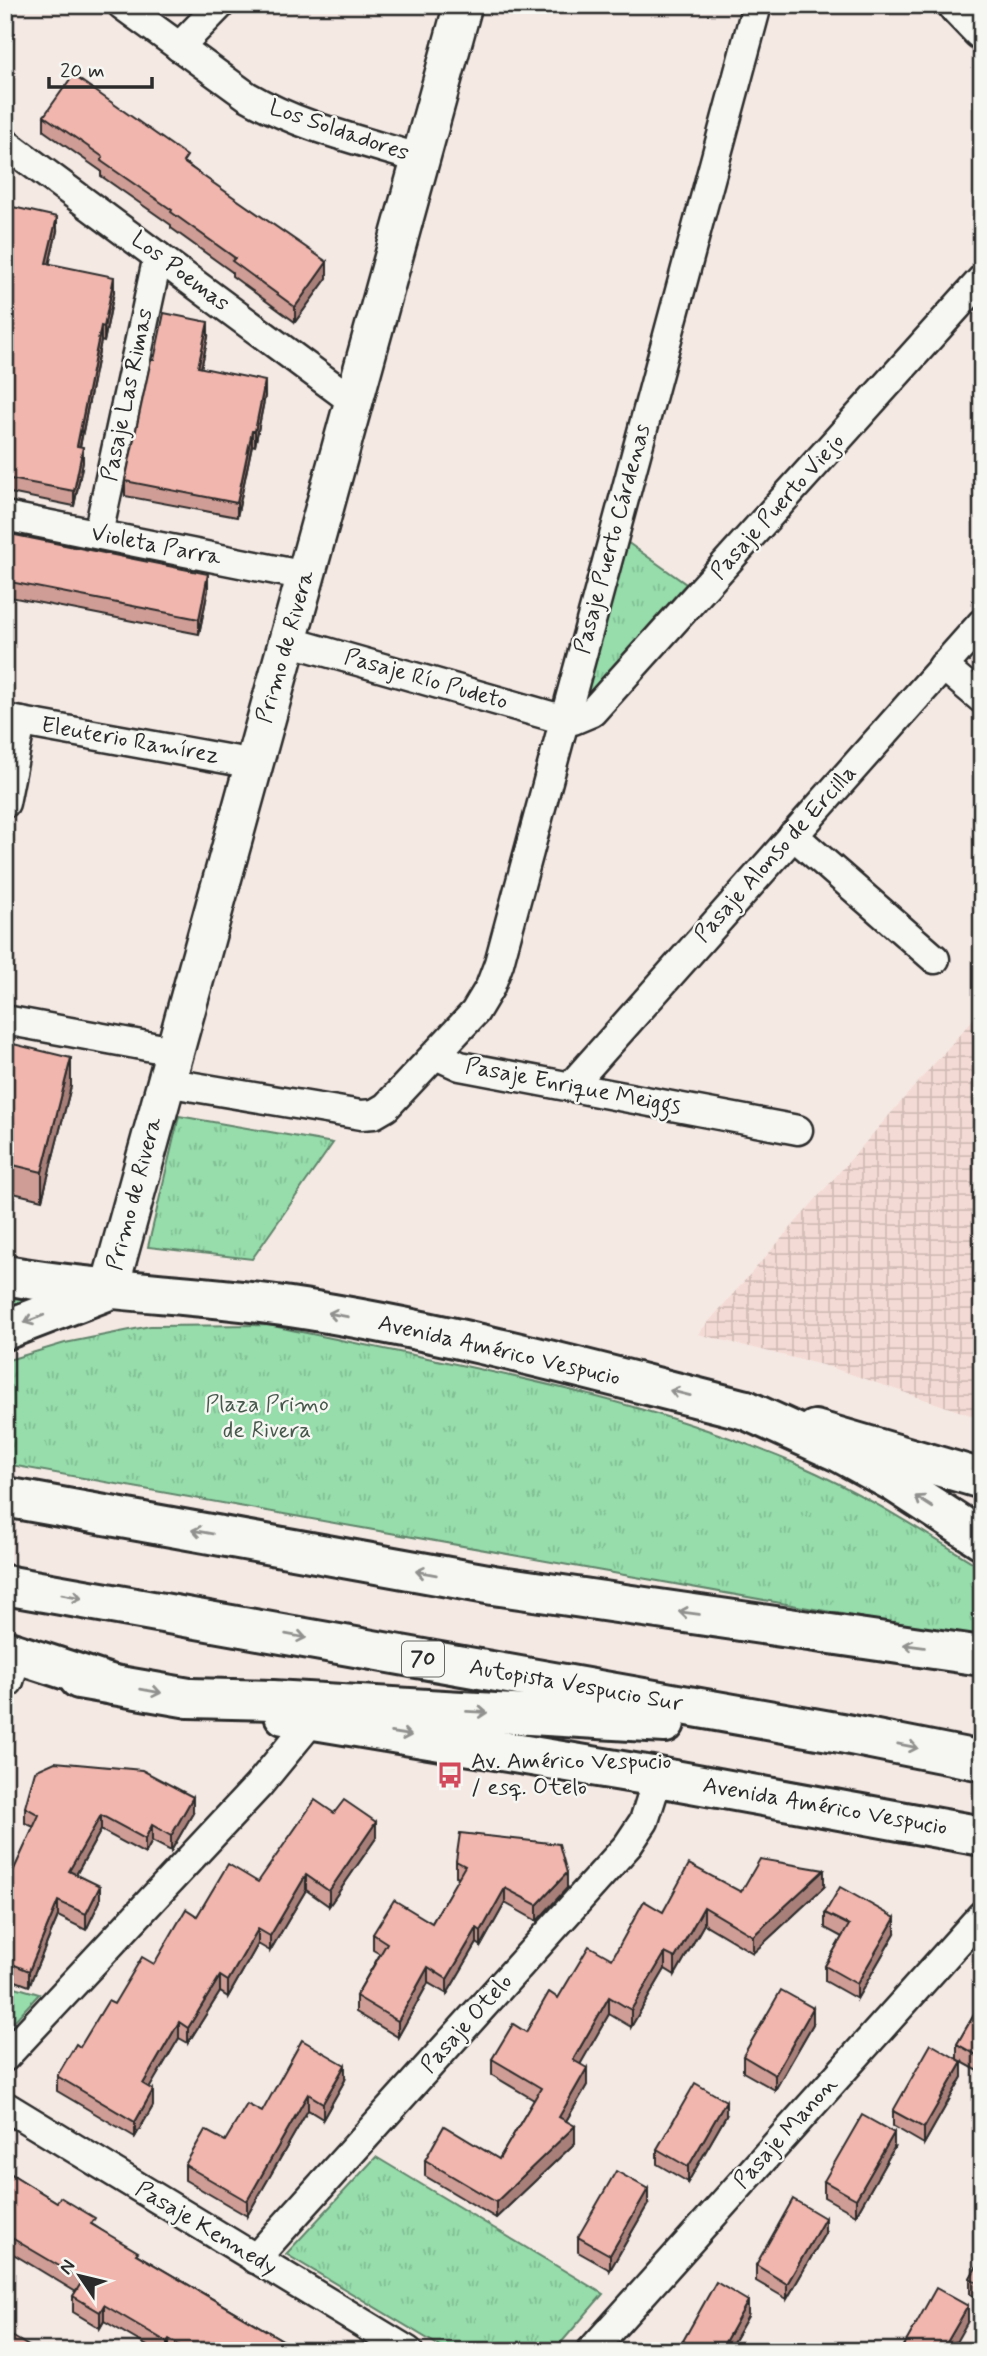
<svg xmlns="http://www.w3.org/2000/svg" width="987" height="2356" font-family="Mynerve,sans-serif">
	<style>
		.industrial { fill: url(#industrial-grid) }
		.green { fill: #96ddab; stroke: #60846b; stroke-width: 2 }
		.park { fill: url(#park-tufts); stroke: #60846b; stroke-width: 2 }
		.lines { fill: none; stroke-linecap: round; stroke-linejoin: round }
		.minor-casing { stroke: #2b2b2b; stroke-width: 33 }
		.tertiary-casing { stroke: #2b2b2b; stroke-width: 42 }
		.secondary-casing { stroke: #2b2b2b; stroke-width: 44 }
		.primary-casing { stroke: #2b2b2b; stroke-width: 44 }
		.motorway-casing { stroke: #2b2b2b; stroke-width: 44 }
		.minor { stroke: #f6f6f2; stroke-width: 28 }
		.tertiary { stroke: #f6f6f2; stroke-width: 37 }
		.secondary { stroke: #f6f6f2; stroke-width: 38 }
		.primary { stroke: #f6f6f2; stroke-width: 38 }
		.motorway { stroke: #f6f6f2; stroke-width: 38 }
		.wall { fill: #cf9d95; stroke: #2b2b2b; stroke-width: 2 }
		.shaded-wall { fill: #a97f79; stroke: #2b2b2b; stroke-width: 2 }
		.building { fill: #f1b6ad; stroke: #2b2b2b; stroke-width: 2 }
		.oneway { stroke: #90908e }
		.labels { text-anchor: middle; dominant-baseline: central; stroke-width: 5; stroke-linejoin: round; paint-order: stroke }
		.shield { fill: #f6f6f2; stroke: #686867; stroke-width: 2 }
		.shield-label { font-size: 21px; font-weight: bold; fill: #2b2b2b }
		.street-label { font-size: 23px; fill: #2b2b2b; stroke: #f6f6f2 }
		.park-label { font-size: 23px; fill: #46584b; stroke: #f6f6f2 }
		.poi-label { font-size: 23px; fill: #2b2b2b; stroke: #f6f6f2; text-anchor: start }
	</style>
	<defs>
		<pattern id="industrial-grid" width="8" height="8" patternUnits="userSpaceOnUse" patternTransform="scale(1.75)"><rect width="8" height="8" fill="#f4dad4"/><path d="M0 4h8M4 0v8" fill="none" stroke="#d1bbb6"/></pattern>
		<pattern id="park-tufts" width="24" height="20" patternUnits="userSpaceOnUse" patternTransform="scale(1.75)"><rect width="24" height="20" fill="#96ddab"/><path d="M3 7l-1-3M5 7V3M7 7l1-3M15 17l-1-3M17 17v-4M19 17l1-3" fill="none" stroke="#81be93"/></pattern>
	</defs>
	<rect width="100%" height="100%" fill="#f5e9e4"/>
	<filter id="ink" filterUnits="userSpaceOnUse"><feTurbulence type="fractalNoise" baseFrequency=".0143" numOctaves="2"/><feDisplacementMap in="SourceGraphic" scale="14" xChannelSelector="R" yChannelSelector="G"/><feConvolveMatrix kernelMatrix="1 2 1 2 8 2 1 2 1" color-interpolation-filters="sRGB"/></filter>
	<g filter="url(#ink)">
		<!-- industrial -->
		<polygon class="industrial" points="982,1009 982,1419 830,1367 698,1334"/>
		<!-- green -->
		<polygon class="green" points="5,1292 67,1302 5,1319"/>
		<!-- park -->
		<g class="park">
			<polygon points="627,542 686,584 578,705"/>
			<polygon points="179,1116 333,1143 252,1259 148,1247"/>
			<path d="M268,1325C448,1363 632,1393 801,1466C865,1494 923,1532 982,1568V1639L5,1464V1361L65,1343L150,1326Z"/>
			<polygon points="5,1984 39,1994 5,2031"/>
			<polygon points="376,2157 603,2294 554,2351 448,2351 286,2254"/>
		</g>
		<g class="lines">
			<!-- minor casing -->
			<g class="minor-casing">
				<g id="minor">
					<path d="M122,5L247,96C300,127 362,141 421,159"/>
					<polyline points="179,47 220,5"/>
					<polyline points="5,143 354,402"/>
					<polyline points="5,516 306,576"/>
					<polyline points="98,534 158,256"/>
					<polyline points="288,641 565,720 573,720 592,712 982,279"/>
					<polyline points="943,666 982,699"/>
					<polyline points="5,719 254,764"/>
					<polyline points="5,803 21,722"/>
					<polyline points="793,835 935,959"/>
					<polyline points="5,1020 174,1051"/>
					<polyline points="436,1055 460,1066 798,1130"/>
					<polyline points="165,1082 361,1115 374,1114 386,1107 475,1012 490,987 499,963 757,5"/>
					<polyline points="571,1086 982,623"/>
					<polyline points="5,2057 258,1786 313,1719"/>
					<polyline points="5,2106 408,2351"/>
					<polyline points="255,2259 628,1845 644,1821 658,1777"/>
					<polyline points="591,2351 982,1915"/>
				</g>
			</g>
			<!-- tertiary casing -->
			<g class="tertiary-casing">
				<g id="tertiary">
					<polyline points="109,1290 463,5"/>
					<polyline points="5,1679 9,1665"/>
				</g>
			</g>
			<!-- secondary casing -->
			<g class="secondary-casing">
				<g id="secondary">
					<polyline points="958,5 982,30"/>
					<polyline points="815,1430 982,1479"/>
					<polyline points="284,1715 658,1777 982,1836"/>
				</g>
			</g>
			<!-- primary casing -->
			<g class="primary-casing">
				<g id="primary">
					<path d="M5,1275C100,1292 196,1293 290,1307C444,1330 595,1372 746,1410"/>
					<polyline points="79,1679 189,1698"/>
				</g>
			</g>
			<!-- motorway casing -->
			<g class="motorway-casing">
				<g id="motorway">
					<polyline points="5,1330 109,1290"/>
					<polyline points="746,1410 841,1453 894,1482 982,1539"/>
					<polyline points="5,1497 493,1585 982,1656"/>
					<polyline points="5,1585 841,1733 982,1761"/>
					<polyline points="5,1650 113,1685"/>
					<polyline points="189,1698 273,1700 665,1723"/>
				</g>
			</g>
			<!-- minor -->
			<use href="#minor" class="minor"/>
			<!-- tertiary -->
			<use href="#tertiary" class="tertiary"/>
			<!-- secondary -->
			<use href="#secondary" class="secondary"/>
			<!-- primary -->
			<use href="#primary" class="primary"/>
			<!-- motorway -->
			<use href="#motorway" class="motorway"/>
		</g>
		<!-- wall -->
		<g class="wall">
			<polygon points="44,116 187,164 327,278 295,322 232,276 232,272 171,228 171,225 101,176 101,171 44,131"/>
			<polygon points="57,231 49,264 114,292 104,342 101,341 80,447 83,462 74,506 5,492 5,242"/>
			<polygon points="208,337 201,368 265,396 255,446 252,445 237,517 125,496 125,481 154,360"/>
			<polygon points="5,533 208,590 199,634 5,596"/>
			<polygon points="5,1042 71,1086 42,1200 5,1191"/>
			<polygon points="25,1807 193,1813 171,1851 152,1841 145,1854 101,1830 76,1875 100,1901 86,1930 58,1916 29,1986 5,1977 5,1889 34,1827 25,1823"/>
			<polygon points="334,1813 376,1838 329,1906 306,1890 270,1951 258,1944 228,1997 220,1992 188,2043 179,2038 149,2088 153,2106 135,2137 57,2091 57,2076 114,2004 154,1964 197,1916 258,1882"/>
			<polygon points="456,1861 567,1888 537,1921 505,1903 481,1946 477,1943 447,1994 428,1983 398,2037 356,2012 356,1996 380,1954 373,1950 373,1934 432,1923 459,1877 456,1876"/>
			<polygon points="824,1887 753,1953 704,1924 675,1975 665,1969 631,2027 609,2014 580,2064 587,2085 566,2121 575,2143 496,2218 425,2176 425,2160 499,2159 534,2100 492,2075 492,2059 526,2032 558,1998 612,1959 663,1912 741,1892"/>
			<polygon points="825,1913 895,1933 857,1999 825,1981 825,1966 842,1937 825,1928"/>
			<polygon points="982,2001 982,2073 962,2062 962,2077 924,2144 893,2126 893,2111 957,2059 957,2044"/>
			<polygon points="813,2024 775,2090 743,2072 743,2056"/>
			<polygon points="345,2080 323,2119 308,2110 247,2216 185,2180 185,2165 225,2141 262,2112"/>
			<polygon points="726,2116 688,2182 657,2164 657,2149"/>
			<polygon points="894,2148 856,2215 824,2197 824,2181"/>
			<polygon points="5,2170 95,2226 138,2255 301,2351 156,2351 104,2321 100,2328 73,2312 73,2296 76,2292 5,2249"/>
			<polygon points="648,2204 610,2270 578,2252 578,2237"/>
			<polygon points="825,2233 787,2299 756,2281 756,2265"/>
			<polygon points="982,2257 982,2301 970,2294 970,2278"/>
			<polygon points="748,2316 728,2351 683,2351 683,2341"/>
		</g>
		<!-- shaded-wall -->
		<g class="shaded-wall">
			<polygon points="57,217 57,231 46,278 46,263"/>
			<polygon points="327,262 327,278 295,322 295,307"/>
			<polygon points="114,277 114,292 104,342 104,327"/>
			<polygon points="208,322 208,337 198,382 198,367"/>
			<polygon points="101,326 101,341 77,461 77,446"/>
			<polygon points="265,381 265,396 255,446 255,431"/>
			<polygon points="252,431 252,445 237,517 237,503"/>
			<polygon points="83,447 83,462 74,506 74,491"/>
			<polygon points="208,574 208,590 199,634 199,619"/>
			<polygon points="71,1058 71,1086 42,1200 42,1172"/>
			<polygon points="193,1797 193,1813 171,1851 171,1836"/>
			<polygon points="101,1815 101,1830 69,1887 69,1871"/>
			<polygon points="376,1822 376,1838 329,1906 329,1891"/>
			<polygon points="152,1825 152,1841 145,1854 145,1839"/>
			<polygon points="824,1870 824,1887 753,1953 753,1936"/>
			<polygon points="567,1873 567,1888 537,1921 537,1905"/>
			<polygon points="306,1875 306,1890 270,1951 270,1936"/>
			<polygon points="100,1886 100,1901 86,1930 86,1914"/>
			<polygon points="505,1888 505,1903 481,1946 481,1931"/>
			<polygon points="58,1901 58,1916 29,1986 29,1971"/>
			<polygon points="704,1907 704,1924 675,1975 675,1958"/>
			<polygon points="895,1918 895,1933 857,1999 857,1984"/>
			<polygon points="477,1928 477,1943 447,1994 447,1979"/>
			<polygon points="258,1929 258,1944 228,1997 228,1981"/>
			<polygon points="665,1953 665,1969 631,2027 631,2010"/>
			<polygon points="428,1967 428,1983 398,2037 398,2021"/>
			<polygon points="220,1976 220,1992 188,2043 188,2028"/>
			<polygon points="609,1997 609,2014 573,2077 573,2060"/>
			<polygon points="813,2008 813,2024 775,2090 775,2075"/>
			<polygon points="179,2022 179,2038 143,2099 143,2084"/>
			<polygon points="962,2062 962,2077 924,2144 924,2128"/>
			<polygon points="345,2065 345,2080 323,2119 323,2103"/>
			<polygon points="587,2068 587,2085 559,2133 559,2117"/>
			<polygon points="153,2090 153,2106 135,2137 135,2122"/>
			<polygon points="308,2094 308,2110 247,2216 247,2201"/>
			<polygon points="726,2101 726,2116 688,2182 688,2167"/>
			<polygon points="575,2126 575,2143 496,2218 496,2202"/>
			<polygon points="894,2133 894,2148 856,2215 856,2199"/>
			<polygon points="648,2189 648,2204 610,2270 610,2255"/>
			<polygon points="825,2218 825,2233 787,2299 787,2284"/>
			<polygon points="748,2301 748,2316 728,2351 720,2351"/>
			<polygon points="104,2305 104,2321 100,2328 100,2312"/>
			<polygon points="968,2306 968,2321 951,2351 942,2351"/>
			<polygon points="169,2339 169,2351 167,2351 167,2342"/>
		</g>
		<!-- building -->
		<g class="building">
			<polygon points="73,75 187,156 183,162 327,262 295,307 232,261 235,258 171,212 172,210 101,161 103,157 44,116"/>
			<polygon points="13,207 57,217 46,263 114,277 104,327 101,326 77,446 83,447 74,491 5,478 5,242"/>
			<polygon points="164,313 208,322 198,367 265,381 255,431 252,431 237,503 125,481 151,360 154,360"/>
			<polygon points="5,533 208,574 199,619 5,581"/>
			<polygon points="5,1042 71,1058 42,1172 5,1163"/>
			<polygon points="55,1762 142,1770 193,1797 171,1836 152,1825 145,1839 101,1815 69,1871 100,1886 86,1914 58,1901 29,1971 5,1961 5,1945 11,1932 5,1930 5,1889 39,1815 25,1807 35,1771"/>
			<polygon points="315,1800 334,1813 344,1800 376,1822 329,1891 306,1875 270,1936 258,1929 228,1981 220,1976 188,2028 179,2022 143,2084 153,2090 135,2122 57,2076 76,2044 80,2047 108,2001 114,2004 142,1957 154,1964 186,1909 197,1916 228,1864 258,1882"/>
			<polygon points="460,1833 559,1844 567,1873 537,1905 505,1888 481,1931 477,1928 447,1979 428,1967 398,2021 356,1996 387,1943 373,1934 394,1900 432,1923 465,1866 456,1861"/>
			<polygon points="760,1859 824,1870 753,1936 704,1907 675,1958 665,1953 631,2010 609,1997 573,2060 587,2068 559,2117 575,2126 496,2202 425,2160 444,2126 499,2159 541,2088 492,2059 513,2024 526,2032 549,1992 558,1998 589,1946 612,1959 644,1901 663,1912 689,1864 741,1892"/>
			<polygon points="840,1887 895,1918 857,1984 825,1966 849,1925 825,1913"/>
			<polygon points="781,1990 813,2008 775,2075 743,2056"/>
			<polygon points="982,2001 982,2058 957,2044"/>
			<polygon points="302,2040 345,2065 323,2103 308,2094 247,2201 185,2165 205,2130 225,2141 247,2104 262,2112"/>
			<polygon points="931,2044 962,2062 924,2128 893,2111"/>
			<polygon points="695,2083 726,2101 688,2167 657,2149"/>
			<polygon points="862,2115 894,2133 856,2199 824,2181"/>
			<polygon points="5,2170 57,2202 60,2197 95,2218 91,2224 138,2252 136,2254 301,2351 189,2351 169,2339 167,2342 104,2305 100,2312 73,2296 83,2280 5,2234"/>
			<polygon points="616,2171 648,2189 610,2255 578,2237"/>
			<polygon points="793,2199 825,2218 787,2284 756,2265"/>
			<polygon points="982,2257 982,2285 970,2278"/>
			<polygon points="716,2282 748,2301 720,2351 699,2351 683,2341"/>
			<polygon points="936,2288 968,2306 942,2351 901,2351"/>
			<polygon points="5,2332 37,2351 5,2351"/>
			<polygon points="631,2346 635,2351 626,2351"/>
		</g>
		<!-- one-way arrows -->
		<defs><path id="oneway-shaft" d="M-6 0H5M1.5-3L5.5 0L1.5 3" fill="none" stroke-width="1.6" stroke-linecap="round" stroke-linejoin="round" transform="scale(1.75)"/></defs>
		<g class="oneway">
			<use href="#oneway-shaft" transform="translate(338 1315) rotate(-170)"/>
			<use href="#oneway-shaft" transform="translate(34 1319) rotate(159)"/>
			<use href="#oneway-shaft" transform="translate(680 1393) rotate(-166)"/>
			<use href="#oneway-shaft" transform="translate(924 1502) rotate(-147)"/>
			<use href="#oneway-shaft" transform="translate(202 1532) rotate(-170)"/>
			<use href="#oneway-shaft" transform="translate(426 1573) rotate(-170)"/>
			<use href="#oneway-shaft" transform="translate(72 1596) rotate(10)"/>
			<use href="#oneway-shaft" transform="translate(689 1613) rotate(-172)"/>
			<use href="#oneway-shaft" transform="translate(296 1636) rotate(10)"/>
			<use href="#oneway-shaft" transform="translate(914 1646) rotate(-172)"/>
			<use href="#oneway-shaft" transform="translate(151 1691) rotate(10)"/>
			<use href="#oneway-shaft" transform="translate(477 1712) rotate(3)"/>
			<use href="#oneway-shaft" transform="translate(401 1734) rotate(9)"/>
			<use href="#oneway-shaft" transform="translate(908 1746) rotate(11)"/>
		</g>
	</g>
	<!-- icons -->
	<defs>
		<g id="bus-bare" transform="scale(2.1)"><path d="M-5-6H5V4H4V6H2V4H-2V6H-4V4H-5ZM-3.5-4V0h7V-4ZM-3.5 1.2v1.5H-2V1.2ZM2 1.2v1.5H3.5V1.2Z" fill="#d1495b" stroke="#f6f6f2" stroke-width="2.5" paint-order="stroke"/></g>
	</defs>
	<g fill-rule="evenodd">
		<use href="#bus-bare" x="450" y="1775"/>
	</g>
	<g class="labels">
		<!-- shield labels -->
		<rect class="shield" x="402" y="1641.5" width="42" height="35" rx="5"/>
		<g class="shield-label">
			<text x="423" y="1659">70</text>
		</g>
		<!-- street labels -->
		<g class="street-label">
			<text transform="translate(339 131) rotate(19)">Los Soldadores</text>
			<text transform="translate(180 272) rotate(37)">Los Poemas</text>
			<text transform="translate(128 395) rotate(-78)">Pasaje Las Rimas</text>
			<text transform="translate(778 507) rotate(-48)">Pasaje Puerto Viejo</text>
			<text transform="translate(613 539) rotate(-75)">Pasaje Puerto Cárdenas</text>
			<text transform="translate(156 546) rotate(11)">Violeta Parra</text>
			<text transform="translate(286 647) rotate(-74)">Primo de Rivera</text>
			<text transform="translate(426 680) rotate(16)">Pasaje Río Pudeto</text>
			<text transform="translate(130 741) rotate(10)">Eleuterio Ramírez</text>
			<text transform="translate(776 854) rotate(-48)">Pasaje Alonso de Ercilla</text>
			<text transform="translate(573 1087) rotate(11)">Pasaje Enrique Meiggs</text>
			<text transform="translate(135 1194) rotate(-75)">Primo de Rivera</text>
			<text transform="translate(499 1351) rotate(13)">Avenida Américo Vespucio</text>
			<text transform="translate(576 1686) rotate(10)">Autopista Vespucio Sur</text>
			<text transform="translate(825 1807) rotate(10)">Avenida Américo Vespucio</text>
			<text transform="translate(467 2024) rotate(-48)">Pasaje Otelo</text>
			<text transform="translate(786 2133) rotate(-48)">Pasaje Manon</text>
			<text transform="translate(206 2229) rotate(31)">Pasaje Kennedy</text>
		</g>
		<!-- park labels -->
		<g class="park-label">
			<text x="267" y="1405">Plaza Primo<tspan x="267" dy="26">de Rivera</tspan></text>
		</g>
		<!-- poi labels -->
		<g class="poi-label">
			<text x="471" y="1762">Av. Américo Vespucio<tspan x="471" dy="26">/ esq. Otelo</tspan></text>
		</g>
	</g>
	<!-- margin -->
	<rect width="987" height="2356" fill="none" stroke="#f6f6f2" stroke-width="28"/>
	<rect x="14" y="14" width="959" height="2328" fill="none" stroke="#2b2b2b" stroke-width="2.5" filter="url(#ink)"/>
	<!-- north arrow -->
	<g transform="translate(80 2276) rotate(305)" stroke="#f6f6f2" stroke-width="5" paint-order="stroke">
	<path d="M0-5L12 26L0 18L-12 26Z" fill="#2b2b2b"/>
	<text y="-10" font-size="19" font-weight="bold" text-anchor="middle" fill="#2b2b2b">N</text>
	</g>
	<!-- scale -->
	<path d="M49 77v10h103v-10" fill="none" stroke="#2b2b2b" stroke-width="3.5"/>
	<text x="60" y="77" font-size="21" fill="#2b2b2b" stroke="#f6f6f2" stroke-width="5" paint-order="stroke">20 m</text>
</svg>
